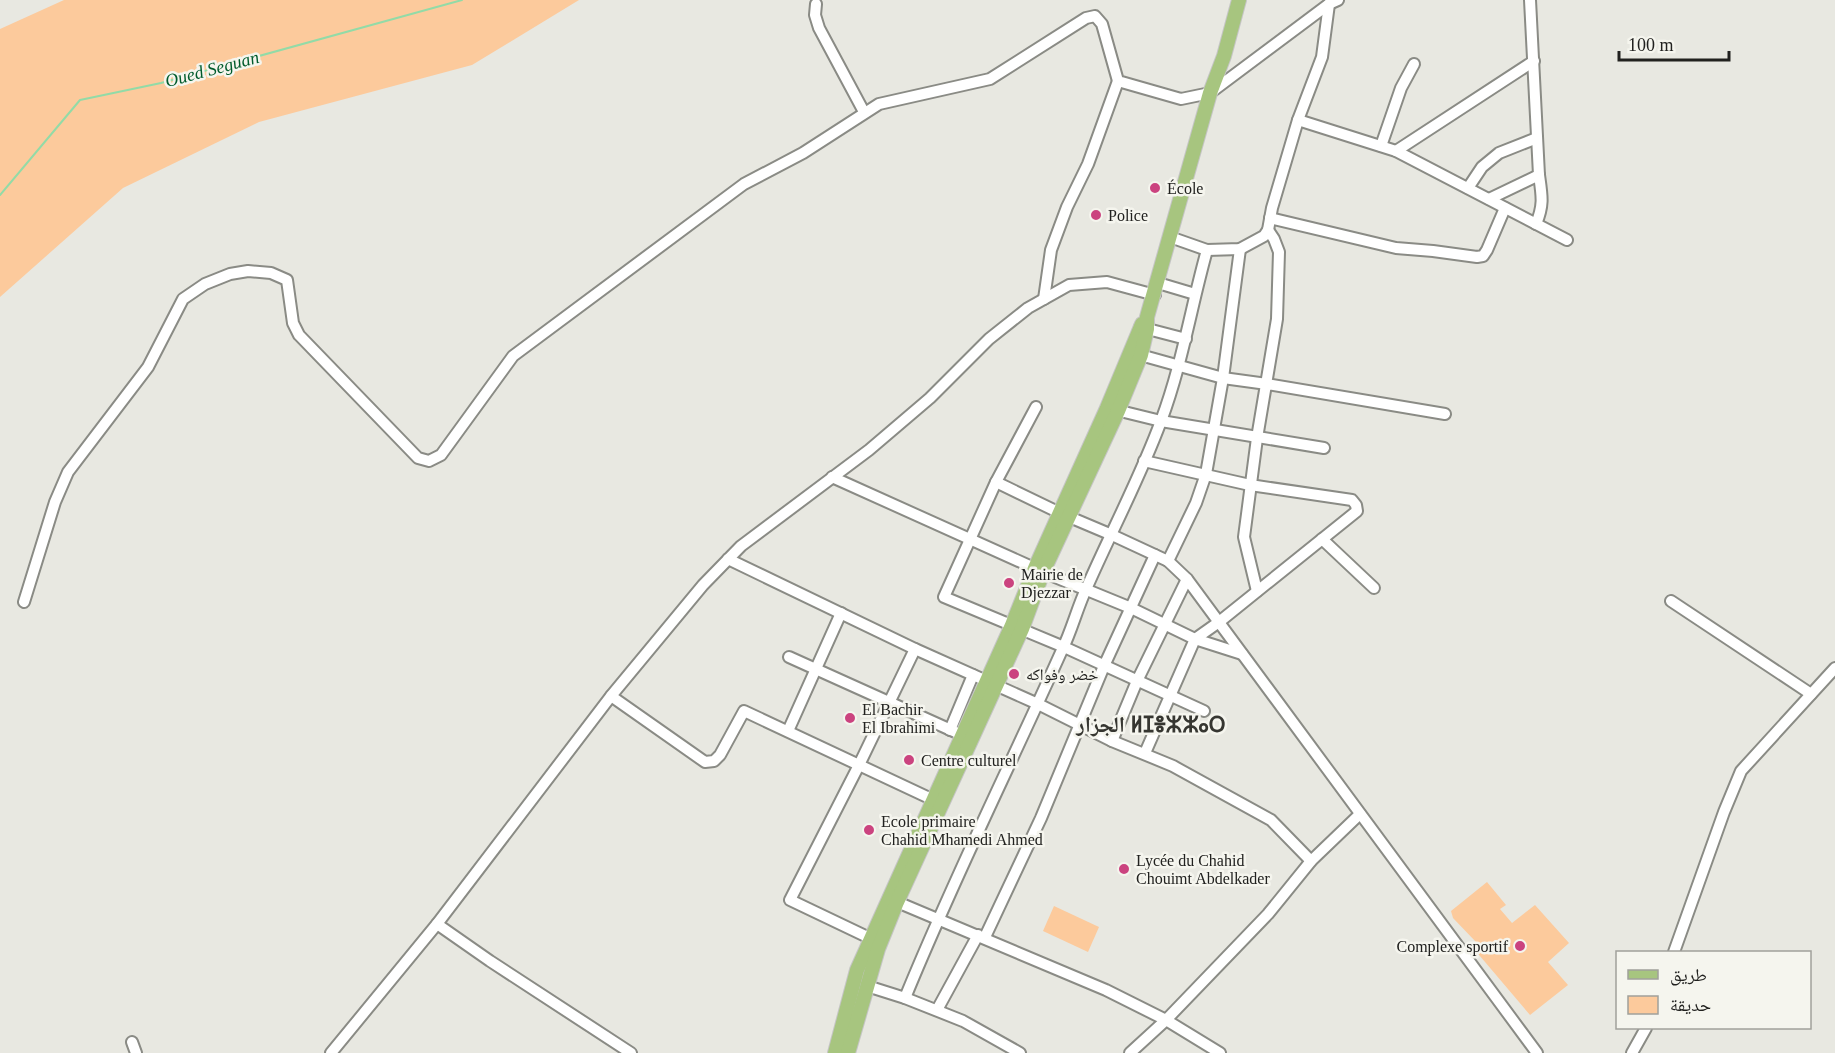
<svg xmlns="http://www.w3.org/2000/svg" width="1835" height="1053" viewBox="0 0 1835 1053" font-family="'Times New Roman','Noto Naskh Arabic','Noto Sans Tifinagh',serif">
  <style>
    .green { fill: #fcca9c }
    .lines { fill: none; stroke-linecap: round; stroke-linejoin: round }
    .stream { stroke: #92dba7; stroke-width: 2 }
    .minor-casing { stroke: #8a8b85; stroke-width: 14 }
    .major-casing { stroke: #c5c5c5; stroke-width: 16 }
    .minor { stroke: #fff; stroke-width: 10 }
    .major { stroke: #a7c57f; stroke-width: 14 }
    .poi-dot { fill: #cb437f; stroke: #f5f5ee; stroke-width: 2 }
    .labels { text-anchor: middle; stroke-width: 5; stroke-linejoin: round; paint-order: stroke }
    .poi-label { font-size: 16px; fill: #21211f; stroke: #f5f5ee; text-anchor: start }
    .water-label { font-size: 18px; font-style: italic; fill: #005b2c; stroke: #f5f5ee }
    .district-label { font-size: 22px; font-weight: bold; fill: #363631; stroke: #f5f5ee }
  </style>
  <rect width="100%" height="100%" fill="#e8e8e1"/>
  <!-- green -->
  <g class="green">
    <polygon points="64,0 579,0 472,65 259,122 123,188 0,297 0,29"/>
    <polygon points="1487,882 1506,905 1500,909 1512,923 1535,905 1569,943 1548,962 1568,985 1530,1015 1474,949 1476,942 1453,918 1451,911"/>
    <polygon points="1054,906 1099,927 1088,952 1043,931"/>
  </g>
  <g class="lines">
    <!-- stream -->
    <polyline class="stream" points="0,195 80,100 161,83 462,0"/>
    <!-- minor casing -->
    <g class="minor-casing">
      <g id="minor">
        <path d="M1530,0L1539,175C1542,196 1544,205 1536,224"/>
        <polyline points="816,4 815,15 819,28 864,112"/>
        <polyline points="1298,120 1396,151 1567,240"/>
        <polyline points="1381,146 1401,88 1414,64"/>
        <polyline points="1396,151 1534,61"/>
        <polyline points="1468,188 1482,167 1499,153 1537,138"/>
        <polyline points="1489,199 1539,175"/>
        <polyline points="1270,218 1396,248 1433,251 1477,257 1483,256 1487,250 1505,208"/>
        <polyline points="1170,237 1207,250 1240,249 1264,236 1268,230 1272,208 1298,120 1322,57 1329,4"/>
        <polyline points="1158,283 1195,294"/>
        <polyline points="1044,299 1051,250 1067,207 1088,164 1118,81"/>
        <polyline points="1140,327 1186,339"/>
        <polyline points="1133,353 1223,378 1267,384 1445,414"/>
        <polyline points="1036,407 996,482 944,597 1064,647 1204,711"/>
        <polyline points="1112,409 1161,421 1324,448"/>
        <polyline points="1144,461 1250,485 1352,500 1356,505 1357,511 1219,622 1195,639 1145,753"/>
        <polyline points="832,477 1043,572 1131,608 1195,639 1242,654"/>
        <polyline points="996,482 1060,513 1112,535 1168,561 1187,579 1537,1053"/>
        <polyline points="1322,539 1374,588"/>
        <polyline points="728,559 915,649 1038,704 1112,741 1173,766 1271,820 1311,861"/>
        <polyline points="1168,561 1196,503 1206,474 1223,378 1240,249"/>
        <polyline points="1257,591 1244,537 1257,438 1277,319 1279,252 1274,239 1268,230"/>
        <polyline points="1671,601 1811,694"/>
        <polyline points="24,602 55,502 68,472 148,367 183,299 205,284 230,274 248,271 271,273 287,280 293,323 299,335 418,458 429,461 441,455 513,356 744,184 803,153 879,104 990,79 1086,18 1095,16 1102,24 1118,81 1181,99 1210,93 1329,4 1338,0"/>
        <polyline points="789,657 962,735"/>
        <polyline points="611,696 705,762 714,761 720,755 744,711 940,803"/>
        <polyline points="950,730 973,675"/>
        <polyline points="788,731 841,613"/>
        <polyline points="1112,741 1137,681 1187,579"/>
        <polyline points="897,902 1106,990 1166,1020 1220,1053"/>
        <polyline points="437,924 490,961 631,1053"/>
        <polyline points="985,937 1041,818 1104,666 1155,555"/>
        <polyline points="878,942 790,900 859,765 915,649"/>
        <polyline points="1674,952 1724,812 1741,771 1835,668"/>
        <path d="M867,986L905,998C953,880 1010,766 1062,650C1072,630 1077,608 1087,587C1111,532 1140,478 1161,421C1182,365 1191,307 1207,250"/>
        <polyline points="905,998 963,1021 1020,1053"/>
        <polyline points="937,1010 978,935"/>
        <polyline points="132,1042 136,1053"/>
        <polyline points="331,1053 437,924 611,696 703,585 741,546 869,450 930,398 989,339 1028,308 1069,285 1107,282 1155,295"/>
        <polyline points="1130,1053 1166,1020 1268,914 1311,861 1360,814"/>
        <polyline points="1632,1053 1646,1028"/>
      </g>
    </g>
    <!-- major casing -->
    <g class="major-casing">
      <g id="major">
        <polyline points="835,1053 857,970 1012,625 1035,568 1107,408 1142,324"/>
        <polyline points="848,1053 878,949 897,902 1022,629 1043,572 1118,411 1141,355 1147,329 1147,317 1210,93 1224,56 1239,0"/>
      </g>
    </g>
    <!-- minor -->
    <use href="#minor" class="minor"/>
    <!-- major -->
    <use href="#major" class="major"/>
  </g>
  <!-- markers -->
  <g class="poi-dot">
    <circle cx="1155" cy="188" r="6"/>
    <circle cx="1096" cy="215" r="6"/>
    <circle cx="1009" cy="583" r="6"/>
    <circle cx="1014" cy="674" r="6"/>
    <circle cx="850" cy="718" r="6"/>
    <circle cx="909" cy="760" r="6"/>
    <circle cx="869" cy="830" r="6"/>
    <circle cx="1124" cy="869" r="6"/>
    <circle cx="1520" cy="946" r="6"/>
  </g>
  <g class="labels">
    <!-- poi labels -->
    <g class="poi-label">
      <text x="1167" y="194">École</text>
      <text x="1108" y="221">Police</text>
      <text x="1021" y="580">Mairie de<tspan x="1021" dy="18">Djezzar</tspan></text>
      <text x="1026" y="680">خضر وفواكه</text>
      <text x="862" y="715">El Bachir<tspan x="862" dy="18">El Ibrahimi</tspan></text>
      <text x="921" y="766">Centre culturel</text>
      <text x="881" y="827">Ecole primaire<tspan x="881" dy="18">Chahid Mhamedi Ahmed</tspan></text>
      <text x="1136" y="866">Lycée du Chahid<tspan x="1136" dy="18">Chouimt Abdelkader</tspan></text>
      <text x="1508" y="952" text-anchor="end">Complexe sportif</text>
    </g>
    <!-- water labels -->
    <g class="water-label">
      <text transform="translate(212 69) rotate(-15)" y="6">Oued Seguan</text>
    </g>
    <!-- district labels -->
    <g class="district-label">
      <text x="1151" y="732">الجزار ⵍⵊⴻⵣⵣⴰⵔ</text>
    </g>
  </g>
  <!-- legend -->
  <rect x="1616" y="951" width="195" height="78" fill="#f5f5ee" stroke="#a0a09b" stroke-width="1.5"/>
  <rect x="1628" y="970" width="30" height="9" fill="#a7c57f" stroke="#a0a09b" stroke-width="1.5"/>
  <text x="1670" y="981" font-size="18" fill="#21211f">طريق</text>
  <rect x="1628" y="996" width="30" height="18" fill="#fcca9c" stroke="#a0a09b" stroke-width="1.5"/>
  <text x="1670" y="1011" font-size="18" fill="#21211f">حديقة</text>
  <!-- scale -->
  <path d="M1619 51v9h110v-9" fill="none" stroke="#21211f" stroke-width="3"/>
  <text x="1628" y="51" font-size="18" fill="#21211f" stroke="#f5f5ee" stroke-width="4.5" paint-order="stroke">100 m</text>
</svg>
